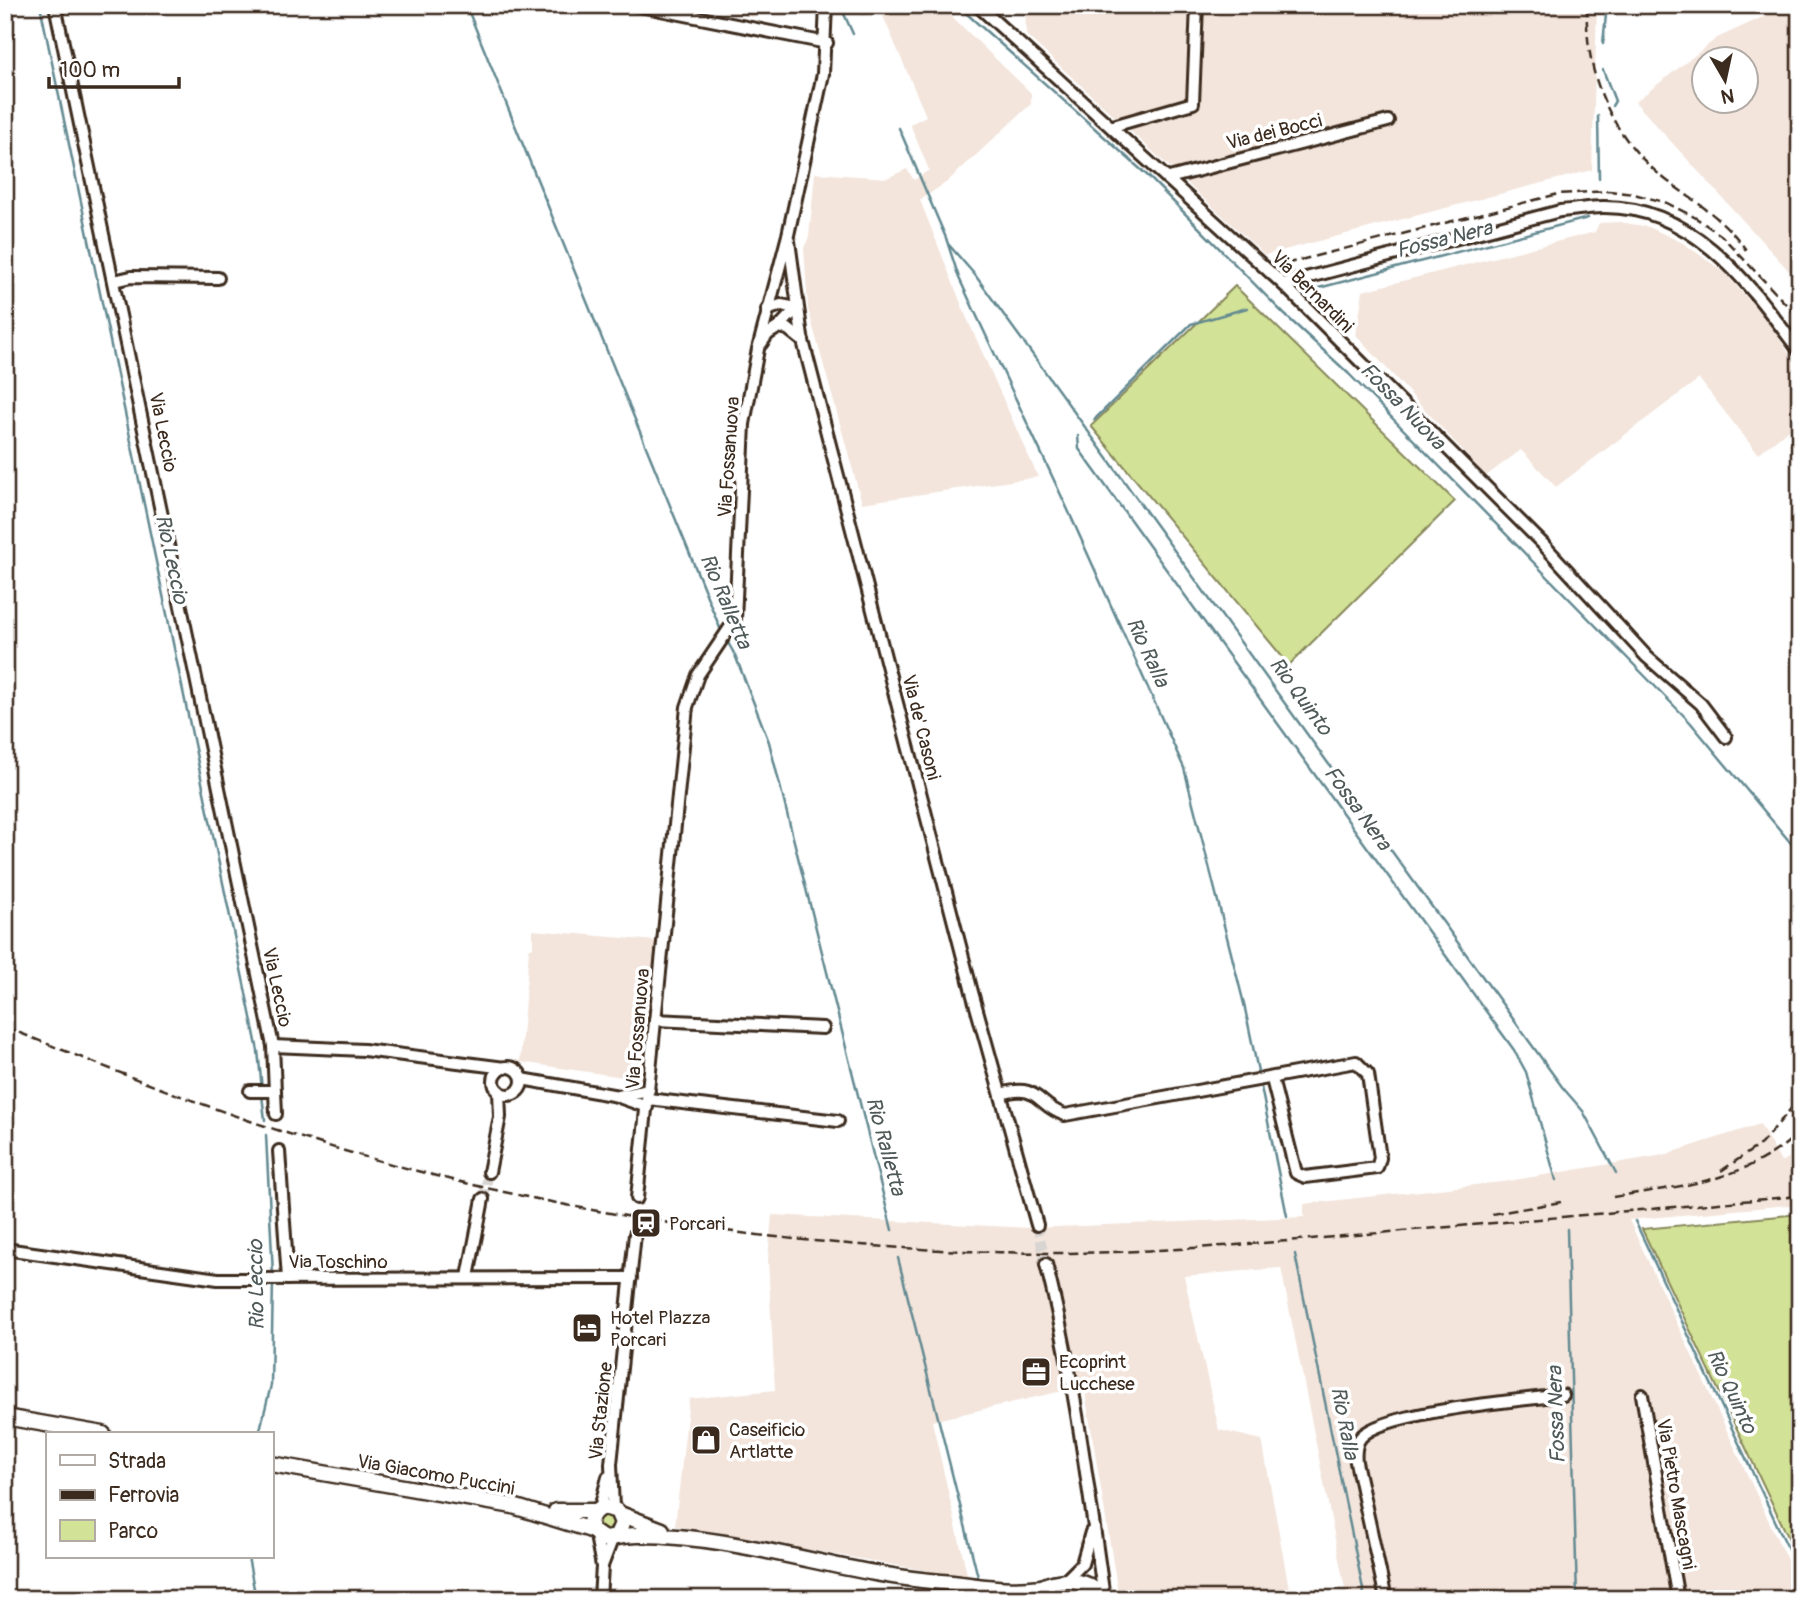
<svg xmlns="http://www.w3.org/2000/svg" width="1805" height="1604" viewBox="0 0 1805 1604" font-family="Pangolin,sans-serif">
  <style>
    .built { fill: #f3e5dc; fill-rule: evenodd }
    .green { fill: #d2e296; stroke: #86865a; stroke-width: 2 }
    .lines { fill: none; stroke-linecap: round; stroke-linejoin: round }
    .stream { stroke: #638991; stroke-width: 2.5 }
    .minor-tunnel { stroke: #d8d4d2; stroke-width: 10; stroke-dasharray: 10 5; stroke-linecap: butt }
    .minor-casing { stroke: #3b2a1e; stroke-width: 16 }
    .secondary-casing { stroke: #3b2a1e; stroke-width: 19 }
    .minor { stroke: #fff; stroke-width: 10 }
    .secondary { stroke: #fff; stroke-width: 14 }
    .rail { stroke: #3b2a1e; stroke-width: 2.5; stroke-dasharray: 10 5; stroke-linecap: butt }
    .labels { text-anchor: middle; stroke-width: 7; stroke-linejoin: round; paint-order: stroke }
    .street-label { font-size: 19px; fill: #3b2a1e; stroke: #fff }
    .poi-label { font-size: 19px; fill: #3b2a1e; stroke: #fff; text-anchor: start }
    .water-label { font-size: 21px; font-style: italic; fill: #4f5958; stroke: #fff }
  </style>
  <rect width="100%" height="100%" fill="#fff"/>
  <filter id="ink" filterUnits="userSpaceOnUse"><feTurbulence type="fractalNoise" baseFrequency=".0143" numOctaves="2"/><feDisplacementMap in="SourceGraphic" scale="14" xChannelSelector="R" yChannelSelector="G"/><feConvolveMatrix kernelMatrix="1 2 1 2 8 2 1 2 1" color-interpolation-filters="sRGB"/></filter>
  <g filter="url(#ink)">
    <!-- built -->
    <g class="built">
      <polygon points="694,5 753,5 754,17"/>
      <polygon points="856,5 940,5 1031,93 1031,104 947,182 920,200 966,316 1038,477 862,503 808,309 804,248 809,237 815,173 887,178 907,169 914,180 929,170 910,124 926,116 880,9 862,16"/>
      <polygon points="1025,5 1597,5 1592,170 1265,255 1026,35"/>
      <path d="M1789,5H1800V283L1635,102L1717,38ZM1703,60H1745V102H1703Z"/>
      <polygon points="1620,222 1649,227 1683,243 1724,272 1769,323 1800,370 1800,420 1758,454 1699,379 1556,487 1521,450 1486,476 1356,335 1363,291 1595,232 1599,223"/>
      <polygon points="533,930 656,941 643,1080 520,1062 529,949 533,947"/>
      <polygon points="1760,1124 1781,1162 1800,1151 1800,1204 1629,1220 1800,1588 1800,1599 1347,1599 1281,1268 1184,1276 1219,1430 1262,1440 1291,1599 1119,1599 1084,1386 932,1421 968,1578 675,1526 689,1399 775,1390 768,1259 772,1215 1031,1228 1304,1217 1304,1204 1502,1182 1664,1155"/>
    </g>
    <!-- green -->
    <g class="green">
      <polygon points="1235,286 1455,501 1289,665 1091,426"/>
      <polygon points="1800,1214 1800,1562 1642,1229"/>
      <polygon points="606,1513 616,1520 611,1532 602,1532 597,1525 598,1517"/>
    </g>
    <g class="lines">
      <!-- stream -->
      <g class="stream">
        <polyline points="40,5 258,1051 262,1089"/>
        <polyline points="466,5 722,633"/>
        <polyline points="840,5 853,34"/>
        <polyline points="957,5 1148,176 1284,314 1349,374 1690,722 1800,854"/>
        <polyline points="1603,44 1607,5"/>
        <polyline points="1603,70 1615,101 1612,106"/>
        <polyline points="1598,116 1599,178"/>
        <polyline points="899,128 946,238 959,278 1068,510 1184,768 1244,1004 1259,1076"/>
        <polyline points="949,245 975,275 1563,1088 1583,1111 1616,1173"/>
        <polyline points="1307,291 1588,218"/>
        <polyline points="1094,420 1191,324 1247,308"/>
        <polyline points="1078,436 1079,449 1514,1050 1526,1072 1556,1180"/>
        <polyline points="727,641 735,655 769,742 892,1230"/>
        <polyline points="1260,1082 1287,1216"/>
        <polyline points="262,1095 265,1120"/>
        <polyline points="266,1135 273,1275"/>
        <polyline points="1635,1221 1800,1574"/>
        <polyline points="1567,1229 1577,1599"/>
        <polyline points="1295,1254 1365,1599"/>
        <polyline points="898,1258 979,1581"/>
        <polyline points="259,1434 271,1385 273,1281"/>
        <polyline points="248,1557 256,1599"/>
      </g>
      <!-- minor-tunnel -->
      <g class="minor-tunnel">
        <polyline points="483,1199 489,1172"/>
        <polyline points="1037,1225 1046,1264"/>
      </g>
      <!-- minor casing -->
      <g class="minor-casing">
        <g id="minor">
          <polyline points="55,5 273,1046 276,1114"/>
          <polyline points="635,5 827,43"/>
          <polyline points="977,5 1283,284 1542,543 1647,657 1701,704 1726,737"/>
          <polyline points="1113,126 1193,103 1197,5"/>
          <polyline points="1169,178 1388,121"/>
          <polyline points="789,241 802,337 972,992 1037,1225"/>
          <polyline points="114,281 131,277 218,278"/>
          <path d="M1283,284L1560,211C1575,210 1589,207 1603,207C1696,206 1751,287 1800,352"/>
          <polyline points="767,310 781,305 797,308 779,327"/>
          <polyline points="761,344 768,334 779,327 788,329 803,341"/>
          <polyline points="655,1020 823,1028"/>
          <polyline points="273,1046 364,1050 505,1068"/>
          <circle cx="508" cy="1081" r="14"/>
          <polyline points="522,1079 618,1096 649,1090"/>
          <polyline points="250,1091 275,1091"/>
          <path d="M1001,1094C1040,1082 1036,1106 1065,1115L1356,1062L1368,1074L1380,1158L1377,1168L1305,1177L1296,1173L1272,1079"/>
          <polyline points="619,1097 647,1107"/>
          <polyline points="648,1099 838,1121"/>
          <polyline points="279,1151 288,1279"/>
          <polyline points="489,1172 500,1117 499,1091"/>
          <polyline points="637,1198 687,707 698,675 735,620 744,424 758,349 788,235 823,74 826,5"/>
          <polyline points="5,1249 218,1279 631,1278"/>
          <path d="M1046,1264C1074,1374 1088,1486 1104,1598"/>
          <polyline points="468,1277 483,1199"/>
          <polyline points="1642,1395 1678,1599"/>
          <polyline points="600,1508 608,1477"/>
          <polyline points="613,1508 611,1464 635,1234"/>
          <polyline points="596,1536 602,1566"/>
          <polyline points="1066,1580 1082,1564 1091,1532"/>
          <polyline points="600,1599 602,1566 613,1537"/>
          <path d="M1386,1599L1356,1462C1355,1453 1355,1444 1361,1437C1384,1411 1524,1400 1563,1395"/>
        </g>
      </g>
      <!-- secondary casing -->
      <g class="secondary-casing">
        <g id="secondary">
          <polyline points="5,1417 103,1434"/>
          <polyline points="271,1464 513,1506 591,1530"/>
          <polyline points="556,1511 596,1511"/>
          <polyline points="620,1514 662,1530"/>
          <path d="M617,1535L622,1523L617,1511L604,1507C593,1510 588,1518 591,1530L604,1539C617,1538 627,1534 641,1535C742,1536 841,1574 941,1582C980,1585 1002,1592 1042,1587"/>
          <path d="M1036,1599L1042,1587C1063,1577 1089,1579 1104,1599"/>
        </g>
      </g>
      <!-- minor -->
      <use href="#minor" class="minor"/>
      <!-- secondary -->
      <use href="#secondary" class="secondary"/>
      <!-- rail -->
      <g class="rail">
        <path d="M1587,5C1584,74 1611,137 1666,180C1695,202 1725,219 1746,250"/>
        <polyline points="1285,264 1558,194 1609,191 1634,194 1667,203 1696,218 1722,236 1800,319"/>
        <path d="M5,1027C108,1068 210,1110 315,1142C559,1217 813,1253 1067,1253C1171,1252 1275,1242 1379,1233C1519,1221 1659,1208 1800,1196"/>
        <polyline points="1721,1171 1761,1144 1800,1098"/>
        <path d="M1613,1197C1684,1185 1744,1183 1800,1132"/>
        <polyline points="1492,1214 1561,1202"/>
      </g>
    </g>
  </g>
  <!-- icons -->
  <defs>
    <g id="station-square" transform="scale(1.575)"><rect x="-9" y="-9" width="18" height="18" rx="4" fill="#3b2a1e" stroke="#fff"/><path d="M-3-6H3Q5-6 5-4V2Q5 4 3 4L4.5 6H3L1.5 4h-3L-3 6H-4.5L-3 4Q-5 4-5 2V-4Q-5-6-3-6ZM-3.5-4v3h7v-3ZM-3.5 1v1.5H-2V1ZM2 1v1.5H3.5V1Z" fill="#fff"/></g>
    <g id="hotel-square" transform="scale(1.575)"><rect x="-9" y="-9" width="18" height="18" rx="4" fill="#3b2a1e" stroke="#fff"/><path d="M-6-4.5h1.5V1H6V5H4.5V3h-9V5H-6ZM-4 0a1.8 1.8 0 1 1 3.6 0ZM.5 0V-2.5h3Q6-2.5 6 0Z" fill="#fff"/></g>
    <g id="office-square" transform="scale(1.575)"><rect x="-9" y="-9" width="18" height="18" rx="4" fill="#3b2a1e" stroke="#fff"/><path d="M-6-3h4V-5.5h4V-3h4V5H-6ZM-1-4.5V-3h2v-1.5ZM-6 0V1H6V0Z" fill="#fff"/></g>
    <g id="shop-square" transform="scale(1.575)"><rect x="-9" y="-9" width="18" height="18" rx="4" fill="#3b2a1e" stroke="#fff"/><path d="M-5-2.5h2.3a2.7 3.5 0 0 1 5.4 0H5L5.5 6h-11ZM-1.5-2.5h3a1.5 2.3 0 0 0-3 0Z" fill="#fff"/></g>
  </defs>
  <g fill-rule="evenodd">
    <use href="#station-square" x="646" y="1223"/>
    <use href="#hotel-square" x="587" y="1328"/>
    <use href="#office-square" x="1036" y="1372"/>
    <use href="#shop-square" x="706" y="1440"/>
  </g>
  <g class="labels">
    <!-- street labels -->
    <g class="street-label">
      <text transform="translate(1274 131) rotate(-14)" y="7">Via dei Bocci</text>
      <text transform="translate(1313 291) rotate(45)" y="7">Via Bernardini</text>
      <text transform="translate(164 432) rotate(79)" y="7">Via Leccio</text>
      <text transform="translate(728 457) rotate(-86)" y="7">Via Fossanuova</text>
      <text transform="translate(922 727) rotate(76)" y="7">Via de' Casoni</text>
      <text transform="translate(278 987) rotate(78)" y="7">Via Leccio</text>
      <text transform="translate(637 1029) rotate(-85)" y="7">Via Fossanuova</text>
      <text x="338" y="1268">Via Toschino</text>
      <text transform="translate(600 1411) rotate(-84)" y="7">Via Stazione</text>
      <text transform="translate(436 1474) rotate(10)" y="7">Via Giacomo Puccini</text>
      <text transform="translate(1677 1494) rotate(80)" y="7">Via Pietro Mascagni</text>
    </g>
    <!-- poi labels -->
    <g class="poi-label">
      <text x="669" y="1230">Porcari</text>
      <text x="610" y="1324">Hotel Plazza<tspan x="610" dy="22">Porcari</tspan></text>
      <text x="1059" y="1368">Ecoprint<tspan x="1059" dy="22">Lucchese</tspan></text>
      <text x="729" y="1436">Caseificio<tspan x="729" dy="22">Artlatte</tspan></text>
    </g>
    <!-- water labels -->
    <g class="water-label">
      <text transform="translate(1444 239) rotate(-14)" y="7">Fossa Nera</text>
      <text transform="translate(1403 406) rotate(46)" y="7">Fossa Nuova</text>
      <text transform="translate(172 559) rotate(78)" y="7">Rio Leccio</text>
      <text transform="translate(726 601) rotate(67)" y="7">Rio Ralletta</text>
      <text transform="translate(1148 652) rotate(65)" y="7">Rio Ralla</text>
      <text transform="translate(1301 696) rotate(54)" y="7">Rio Quinto</text>
      <text transform="translate(1358 808) rotate(54)" y="7">Fossa Nera</text>
      <text transform="translate(886 1146) rotate(75)" y="7">Rio Ralletta</text>
      <text transform="translate(256 1285) rotate(-91)" y="7">Rio Leccio</text>
      <text transform="translate(1732 1391) rotate(65)" y="7">Rio Quinto</text>
      <text transform="translate(1556 1415) rotate(-92)" y="7">Fossa Nera</text>
      <text transform="translate(1345 1423) rotate(79)" y="7">Rio Ralla</text>
    </g>
  </g>
  <!-- margin -->
  <rect width="1805" height="1604" fill="none" stroke="#fff" stroke-width="28"/>
  <rect x="14" y="14" width="1777" height="1576" fill="none" stroke="#3b2a1e" stroke-width="2.5" filter="url(#ink)"/>
  <!-- legend -->
  <rect x="46" y="1432" width="228" height="126" fill="#ffffff" stroke="#b1aaa5" stroke-width="2"/>
  <rect x="60" y="1455" width="35" height="10" fill="#ffffff" stroke="#b1aaa5" stroke-width="2"/>
  <text x="108" y="1468" font-size="21" fill="#3b2a1e">Strada</text>
  <rect x="60" y="1490" width="35" height="10" fill="#3b2a1e" stroke="#b1aaa5" stroke-width="2"/>
  <text x="108" y="1502" font-size="21" fill="#3b2a1e">Ferrovia</text>
  <rect x="60" y="1520" width="35" height="21" fill="#d2e296" stroke="#b1aaa5" stroke-width="2"/>
  <text x="108" y="1538" font-size="21" fill="#3b2a1e">Parco</text>
  <!-- north arrow -->
  <g transform="translate(1725 80) rotate(171)"><circle r="33" fill="#ffffff" stroke="#b1aaa5" stroke-width="2"/>
  <path d="M0-5L12 26L0 18L-12 26Z" fill="#3b2a1e"/>
  <text y="-10" font-size="19" font-weight="bold" text-anchor="middle" fill="#3b2a1e">N</text>
  </g>
  <!-- scale -->
  <path d="M49 77v10h130v-10" fill="none" stroke="#3b2a1e" stroke-width="3.5"/>
  <text x="60" y="77" font-size="21" fill="#3b2a1e" stroke="#ffffff" stroke-width="5" paint-order="stroke">100 m</text>
</svg>
